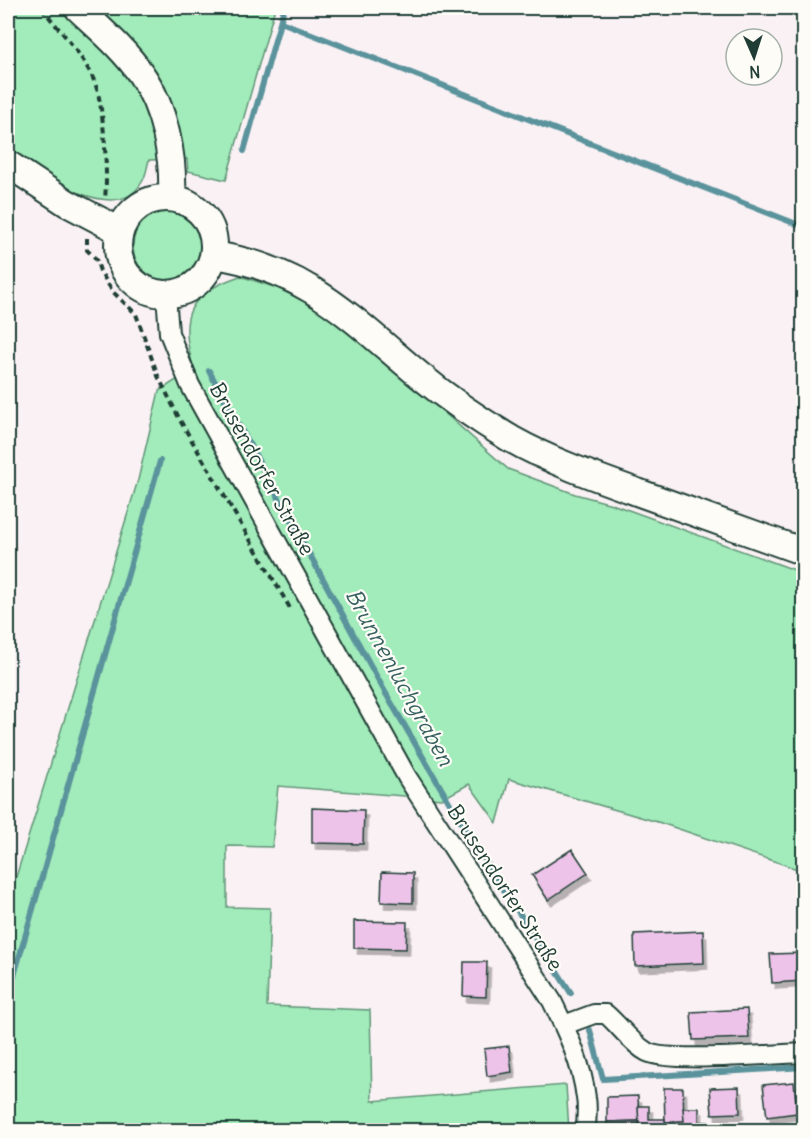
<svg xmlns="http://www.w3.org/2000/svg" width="811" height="1138" viewBox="0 0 811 1138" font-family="Delius,sans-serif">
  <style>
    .green { fill: #a2ebba; stroke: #609477; stroke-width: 1.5 }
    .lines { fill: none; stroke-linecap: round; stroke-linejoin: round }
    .stream { stroke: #5a939c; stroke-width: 6 }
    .building { fill: #eec3e9; stroke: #1f3d34; stroke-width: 1.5; filter: url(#shadow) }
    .street-casing { stroke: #1f3d34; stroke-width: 22 }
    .secondary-casing { stroke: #1f3d34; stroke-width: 30 }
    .path { stroke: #1f3d34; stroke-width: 4; stroke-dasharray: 6 4.5; stroke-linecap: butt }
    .street { stroke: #fdfcf7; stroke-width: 18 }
    .secondary { stroke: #fdfcf7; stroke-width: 26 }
    .labels { text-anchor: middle; stroke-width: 4.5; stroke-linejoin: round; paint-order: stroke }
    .street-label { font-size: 21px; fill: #1f3d34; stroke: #fdfcf7 }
    .water-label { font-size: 22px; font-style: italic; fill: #38615f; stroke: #fdfcf7 }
  </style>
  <defs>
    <filter id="shadow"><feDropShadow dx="3.5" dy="6" stdDeviation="0" flood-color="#0004"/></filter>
  </defs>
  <rect width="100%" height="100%" fill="#faf1f4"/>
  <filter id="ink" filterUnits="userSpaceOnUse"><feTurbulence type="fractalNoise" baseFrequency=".0167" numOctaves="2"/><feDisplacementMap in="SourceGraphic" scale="12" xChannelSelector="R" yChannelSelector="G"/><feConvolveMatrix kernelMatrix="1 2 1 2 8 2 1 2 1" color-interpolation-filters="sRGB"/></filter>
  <g filter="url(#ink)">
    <!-- green -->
    <g class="green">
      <path d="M8,8H275L226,180L188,171L187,159L149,160C147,167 146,176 142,182C116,229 37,171 8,153Z"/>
      <circle cx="167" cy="246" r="34"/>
      <path d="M240,276L292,293L328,313L368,345L508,469L575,494L612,504L803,573V871L661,823L509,779L497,823L469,784L442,799L278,786L272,847L227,846V907L270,908L267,1006L370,1010L372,1101L566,1085L569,1130H8V903L138,480L159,391L194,369C178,318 186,294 240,276Z"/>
    </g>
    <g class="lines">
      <!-- stream -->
      <g class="stream">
        <polyline points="281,22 804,227"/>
        <polyline points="244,151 284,8"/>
        <polyline points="209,371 385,692 466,831 571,993"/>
        <polyline points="8,997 160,461"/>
        <polyline points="590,1030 603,1079 804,1067"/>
      </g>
    </g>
    <!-- building -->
    <g class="building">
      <polygon points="312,808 364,810 363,844 312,843"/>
      <polygon points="572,849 588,873 548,900 532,875"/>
      <polygon points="382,872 413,873 413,903 381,902"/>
      <polygon points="354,921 407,922 406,949 354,948"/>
      <polygon points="703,931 704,963 635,966 634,934"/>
      <polygon points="804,953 804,981 772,983 770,954"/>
      <polygon points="464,962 487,962 486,997 463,996"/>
      <polygon points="747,1009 749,1038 693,1040 691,1012"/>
      <polygon points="509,1046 512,1072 487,1076 484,1049"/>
      <polygon points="794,1082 797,1113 767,1117 763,1085"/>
      <polygon points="739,1087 740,1113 712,1114 710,1088"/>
      <polygon points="664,1088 683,1088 684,1121 665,1122"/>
      <polygon points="638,1096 639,1121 607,1122 607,1097"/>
      <polygon points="638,1106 649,1106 649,1119 665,1119 665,1122 684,1121 683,1108 699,1108 699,1122 708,1122 708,1130 639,1130"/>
      <polygon points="639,1121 639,1130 607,1130 607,1122"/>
    </g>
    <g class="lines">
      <!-- street casing -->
      <g class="street-casing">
        <g id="street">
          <path d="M166,295L169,333L190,385L407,777L552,1001C567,1032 582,1063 586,1098C588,1108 586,1120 586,1130"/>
          <path d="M564,1025L594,1014H606C620,1026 631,1043 647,1052C667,1063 775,1054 804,1053"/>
        </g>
      </g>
      <!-- secondary casing -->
      <g class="secondary-casing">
        <g id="secondary">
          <path d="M78,8C100,29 124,49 141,74C165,108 174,158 172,198"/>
          <polyline points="8,164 67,203 120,231"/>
          <circle cx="166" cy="246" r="48"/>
          <path d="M214,255C306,269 350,317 418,374C447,398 479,420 511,439C550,461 595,477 637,492C692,512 748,532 804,552"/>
        </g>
      </g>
      <!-- path -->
      <g class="path">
        <path d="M42,8C59,30 85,57 95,83C104,107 108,173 105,198"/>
        <polyline points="87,238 87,250 96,259 100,271 113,292 136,314 158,376 181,422 290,608"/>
      </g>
      <!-- street -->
      <use href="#street" class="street"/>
      <!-- secondary -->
      <use href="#secondary" class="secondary"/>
    </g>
  </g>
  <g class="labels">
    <!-- street labels -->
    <g class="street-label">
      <text transform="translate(262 469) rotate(61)" y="7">Brusendorfer Straße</text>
      <text transform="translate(505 888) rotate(57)" y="7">Brusendorfer Straße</text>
    </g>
    <!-- water labels -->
    <g class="water-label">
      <text transform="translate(400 677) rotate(61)" y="8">Brunnenluchgraben</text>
    </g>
  </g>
  <!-- margin -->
  <rect width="811" height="1138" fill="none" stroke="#fdfcf7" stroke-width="30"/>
  <rect x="15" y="15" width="781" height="1108" fill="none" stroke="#1f3d34" stroke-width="2" filter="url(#ink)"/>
  <!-- north arrow -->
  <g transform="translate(754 57) rotate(177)"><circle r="28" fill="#fdfcf7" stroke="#a4b0a9" stroke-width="1.5"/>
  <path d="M0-4.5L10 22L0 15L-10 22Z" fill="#1f3d34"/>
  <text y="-9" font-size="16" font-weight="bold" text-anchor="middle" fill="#1f3d34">N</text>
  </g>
</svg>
